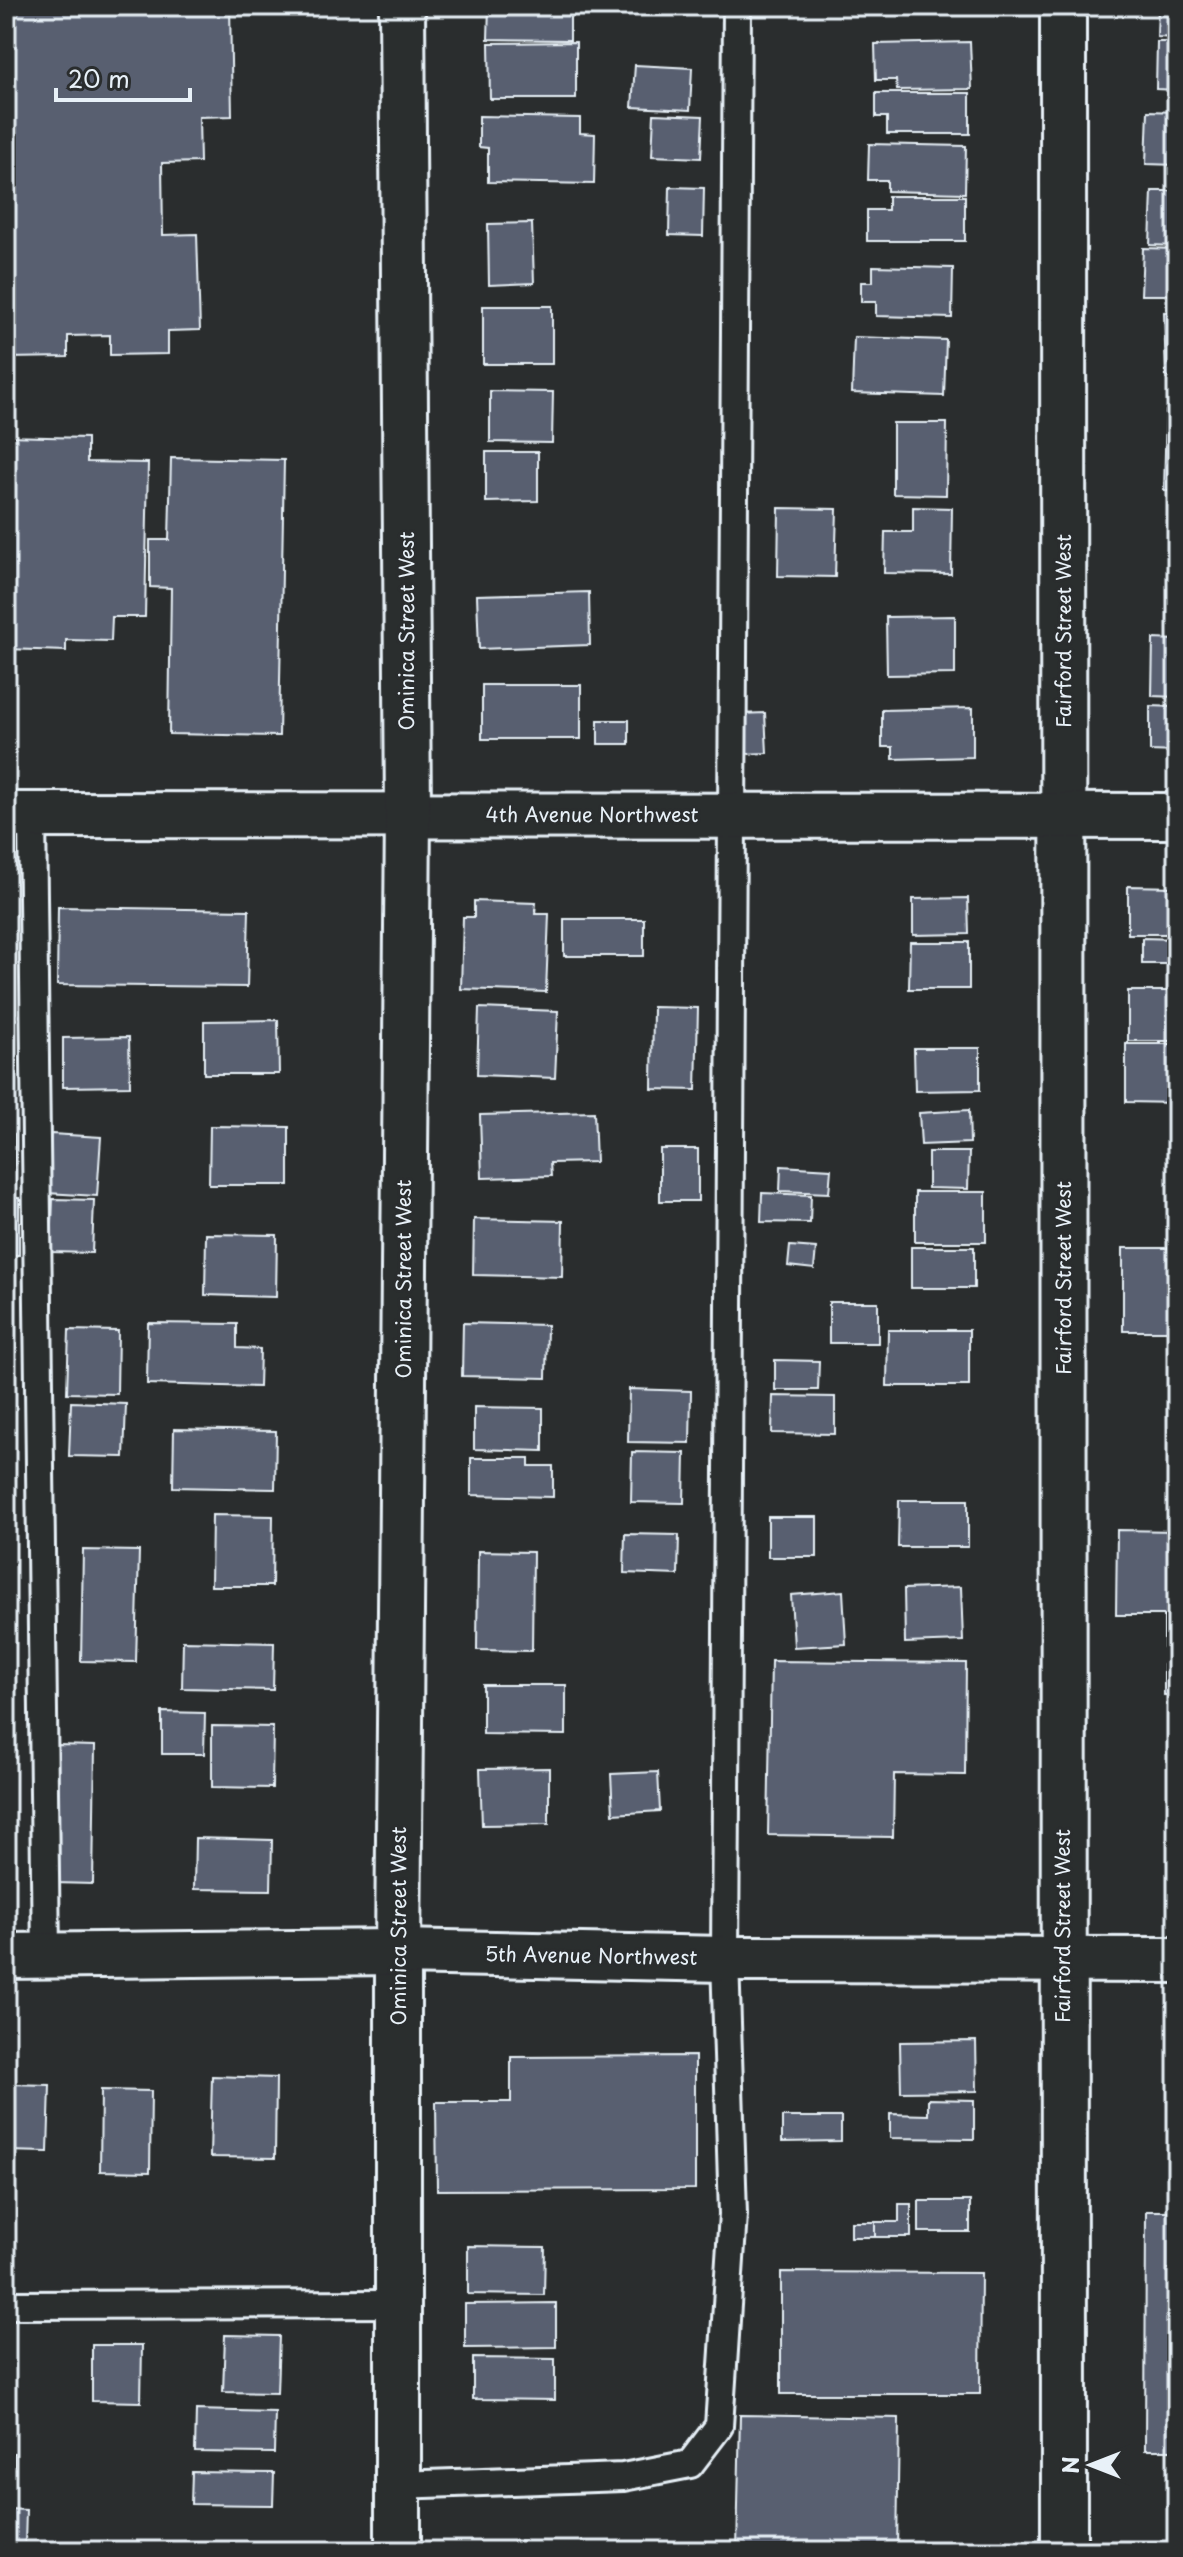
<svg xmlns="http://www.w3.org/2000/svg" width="1183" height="2557" viewBox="0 0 1183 2557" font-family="'Playpen Sans',sans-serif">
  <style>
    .building { fill: #585e6f; stroke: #e8f1f8; stroke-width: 2 }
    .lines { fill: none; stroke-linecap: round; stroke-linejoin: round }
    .lane-casing { stroke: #e8f1f8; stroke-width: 32 }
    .street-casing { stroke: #e8f1f8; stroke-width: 50 }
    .secondary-casing { stroke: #e8f1f8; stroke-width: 50 }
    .lane { stroke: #2a2d2e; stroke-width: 26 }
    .street { stroke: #2a2d2e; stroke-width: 44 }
    .secondary { stroke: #2a2d2e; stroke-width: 44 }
    .labels { text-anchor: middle; stroke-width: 6; stroke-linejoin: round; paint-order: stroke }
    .street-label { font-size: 20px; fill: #e8f1f8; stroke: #2a2d2e }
  </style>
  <rect width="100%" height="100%" fill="#2a2d2e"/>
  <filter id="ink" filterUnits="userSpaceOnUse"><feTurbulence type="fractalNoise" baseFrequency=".0125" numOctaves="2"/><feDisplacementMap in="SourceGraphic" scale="16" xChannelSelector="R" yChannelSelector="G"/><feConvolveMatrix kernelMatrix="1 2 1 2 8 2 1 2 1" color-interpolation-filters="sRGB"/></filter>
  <g filter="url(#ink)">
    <!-- building -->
    <g class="building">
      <polygon points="6,6 230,6 232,116 199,117 200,162 162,163 163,235 197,234 200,330 168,331 168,354 110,355 110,335 68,336 68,357 6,358"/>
      <polygon points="489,6 570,6 570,40 488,39"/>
      <polygon points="1158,6 1177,6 1177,38 1157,37"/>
      <polygon points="576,42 576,99 490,99 489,43"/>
      <polygon points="970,42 972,89 897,90 896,80 876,80 875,44"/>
      <polygon points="1157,42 1177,42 1177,90 1156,89"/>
      <polygon points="635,65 692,68 690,110 632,107"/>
      <polygon points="876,93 970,93 970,134 887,134 887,117 876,117"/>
      <polygon points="1148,111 1177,112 1177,165 1146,164"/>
      <polygon points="654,114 703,116 701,158 652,156"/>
      <polygon points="479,116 580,118 580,133 595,134 594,184 488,182 488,148 479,147"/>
      <polygon points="869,144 966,146 965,193 887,191 887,180 868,180"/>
      <polygon points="670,187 704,188 703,236 669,235"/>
      <polygon points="1152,191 1177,191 1177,246 1150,245"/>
      <polygon points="888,196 965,196 965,241 867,241 867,210 888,210"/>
      <polygon points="532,223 534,283 489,285 488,224"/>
      <polygon points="1143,248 1177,249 1177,295 1141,295"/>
      <polygon points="873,266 953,268 952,318 876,316 876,302 861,302 861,282 873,282"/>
      <rect x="483" y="306" width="69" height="58"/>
      <polygon points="1177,311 1177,377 1166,377 1164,312"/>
      <polygon points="854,337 946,340 944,396 852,393"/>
      <polygon points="490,391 553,392 552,443 490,442"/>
      <polygon points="1166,411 1177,411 1177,491 1164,491"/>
      <polygon points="893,423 947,423 946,495 893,494"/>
      <polygon points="6,436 87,438 87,462 148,463 145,617 112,617 111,641 66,640 66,651 6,649"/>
      <polygon points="486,452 538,452 538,501 486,502"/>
      <polygon points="171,458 284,460 279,736 169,734 171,588 150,587 150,540 169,540"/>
      <polygon points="913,507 952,508 951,574 884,573 885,532 913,532"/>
      <polygon points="779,508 837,509 835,577 778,576"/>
      <polygon points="589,592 590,645 479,649 477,595"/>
      <polygon points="955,616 955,674 887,675 886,617"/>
      <polygon points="1153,639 1177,640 1177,697 1152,696"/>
      <rect x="482" y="685" width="99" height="54"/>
      <polygon points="1150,706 1177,707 1177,752 1150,751"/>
      <polygon points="973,708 973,757 893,759 893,747 882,747 882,710"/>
      <polygon points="765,713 767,753 741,754 739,714"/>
      <rect x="598" y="720" width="31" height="24"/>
      <polygon points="1128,886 1177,887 1177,934 1128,934"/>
      <polygon points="968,898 969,934 913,935 913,899"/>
      <polygon points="474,901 536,903 535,914 549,914 546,992 461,989 463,917 474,917"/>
      <polygon points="58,907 249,910 247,987 57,985"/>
      <rect x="564" y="919" width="80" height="37"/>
      <polygon points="1142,938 1177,939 1177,964 1142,964"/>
      <polygon points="910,942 969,942 969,989 909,989"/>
      <rect x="1128" y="991" width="49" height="50"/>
      <polygon points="653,1007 698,1008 696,1090 652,1089"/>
      <polygon points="479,1008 558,1011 555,1078 477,1075"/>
      <polygon points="278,1020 279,1074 204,1074 204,1021"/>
      <polygon points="129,1037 130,1086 63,1087 63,1038"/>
      <polygon points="1126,1044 1177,1044 1177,1103 1126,1102"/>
      <polygon points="914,1048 980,1048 980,1090 915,1091"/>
      <polygon points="969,1110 970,1143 921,1145 919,1113"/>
      <polygon points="594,1112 596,1162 550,1163 551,1176 482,1178 480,1115"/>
      <polygon points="210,1126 289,1127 289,1185 209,1185"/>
      <polygon points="14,1134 15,1191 6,1191 6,1135"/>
      <polygon points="51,1134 101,1137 97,1196 47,1193"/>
      <rect x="660" y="1149" width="38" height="52"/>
      <polygon points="928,1152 969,1152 968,1189 928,1188"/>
      <polygon points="781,1166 831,1169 829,1193 780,1191"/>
      <rect x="915" y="1192" width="71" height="50"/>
      <polygon points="762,1193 811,1195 810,1223 761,1222"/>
      <rect x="6" y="1198" width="13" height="57"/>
      <polygon points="53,1199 94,1200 92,1253 51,1252"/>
      <polygon points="474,1219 563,1221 562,1277 473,1275"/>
      <polygon points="206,1234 277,1235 276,1297 205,1295"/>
      <polygon points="790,1246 816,1248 814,1269 788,1266"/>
      <rect x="911" y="1247" width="63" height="41"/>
      <rect x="1123" y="1248" width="54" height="83"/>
      <rect x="829" y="1302" width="49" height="41"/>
      <polygon points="148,1323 237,1324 237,1348 260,1349 259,1387 147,1384"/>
      <polygon points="463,1323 547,1325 546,1378 462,1376"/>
      <polygon points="69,1330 118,1331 117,1394 67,1393"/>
      <polygon points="888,1330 969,1330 969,1386 887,1386"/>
      <polygon points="6,1345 15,1345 14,1393 6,1393"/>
      <polygon points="775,1360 819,1361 818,1390 775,1390"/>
      <polygon points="629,1389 691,1391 690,1443 628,1442"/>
      <polygon points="773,1396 835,1397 835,1434 772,1433"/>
      <polygon points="71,1402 126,1404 124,1457 69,1456"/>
      <polygon points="474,1407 543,1408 543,1451 474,1449"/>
      <polygon points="174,1429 276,1431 275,1489 173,1487"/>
      <polygon points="632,1452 685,1453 684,1503 631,1502"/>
      <polygon points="471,1458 529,1458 529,1466 553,1466 553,1497 471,1495"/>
      <polygon points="899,1500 968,1500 968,1547 898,1547"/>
      <polygon points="212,1515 273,1516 272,1586 211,1586"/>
      <rect x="768" y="1517" width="49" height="40"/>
      <polygon points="1117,1530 1177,1531 1177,1695 1164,1695 1164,1615 1116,1615"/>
      <polygon points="625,1534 679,1535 678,1575 624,1573"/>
      <polygon points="83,1550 139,1551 136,1662 81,1661"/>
      <polygon points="478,1551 533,1552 532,1651 477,1650"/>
      <polygon points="961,1587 963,1641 905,1643 904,1589"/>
      <polygon points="843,1591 846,1644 794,1647 791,1595"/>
      <polygon points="183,1641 274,1643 273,1690 182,1688"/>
      <polygon points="771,1661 966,1663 965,1775 894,1774 893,1837 768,1835"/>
      <polygon points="483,1685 566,1685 566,1735 483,1734"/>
      <polygon points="162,1712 205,1713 204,1754 162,1754"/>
      <polygon points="212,1726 273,1727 272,1788 212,1787"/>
      <polygon points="57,1745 95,1746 93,1884 54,1883"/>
      <polygon points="549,1768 549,1824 482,1825 480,1769"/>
      <polygon points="658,1772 660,1811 613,1814 611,1774"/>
      <polygon points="195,1838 272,1840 271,1890 194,1889"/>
      <polygon points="976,2041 977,2091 901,2092 900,2042"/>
      <polygon points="695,2056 695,2189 437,2190 436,2102 511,2102 511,2057"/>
      <polygon points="212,2076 276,2078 275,2158 210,2157"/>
      <polygon points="6,2084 50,2085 48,2152 6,2151"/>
      <polygon points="101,2090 151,2091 150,2172 100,2171"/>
      <polygon points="928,2099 974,2100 974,2139 890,2138 890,2114 928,2115"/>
      <polygon points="782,2117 841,2117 841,2141 782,2142"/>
      <rect x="919" y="2201" width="51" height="31"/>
      <polygon points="899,2204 911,2204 911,2237 875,2237 875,2222 899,2222"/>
      <polygon points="1146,2211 1177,2211 1177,2450 1145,2450"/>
      <rect x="851" y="2222" width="24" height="15"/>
      <polygon points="468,2246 545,2247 544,2295 468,2294"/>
      <polygon points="781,2272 981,2273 980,2394 781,2394"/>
      <polygon points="556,2303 556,2347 465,2348 465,2304"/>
      <polygon points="225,2335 279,2336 277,2393 223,2392"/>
      <polygon points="92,2345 142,2345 141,2402 92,2401"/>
      <polygon points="473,2358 555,2359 555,2400 473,2399"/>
      <polygon points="196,2410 275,2412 274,2453 195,2452"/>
      <polygon points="740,2415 899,2418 897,2551 737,2551"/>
      <rect x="6" y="2453" width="8" height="16"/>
      <polygon points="192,2472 274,2473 273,2505 191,2504"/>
      <polygon points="8,2509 26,2510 25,2544 7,2544"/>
    </g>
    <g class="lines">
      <!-- lane casing -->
      <g class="lane-casing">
        <g id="lane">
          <polyline points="32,815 46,1955"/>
          <polyline points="6,2305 399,2304"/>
          <polyline points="397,2485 623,2477 690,2464 719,2426 733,2214 725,1959 737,6"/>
        </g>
      </g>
      <!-- street casing -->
      <g class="street-casing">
        <g id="street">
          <polyline points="1063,6 1064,2551"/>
          <polyline points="6,815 1177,816"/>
          <polyline points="398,2551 398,1952 408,814 402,6"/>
        </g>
      </g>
      <!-- secondary casing -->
      <g class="secondary-casing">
        <polyline id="secondary" points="6,1956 398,1952 725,1959 1177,1960"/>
      </g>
      <!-- lane -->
      <use href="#lane" class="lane"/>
      <!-- street -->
      <use href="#street" class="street"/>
      <!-- secondary -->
      <use href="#secondary" class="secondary"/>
    </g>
  </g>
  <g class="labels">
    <!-- street labels -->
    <g class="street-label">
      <text transform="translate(407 631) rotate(-90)" y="7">Ominica Street West</text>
      <text transform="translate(1064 631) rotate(-90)" y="7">Fairford Street West</text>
      <text x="592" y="822">4th Avenue Northwest</text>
      <text transform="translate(1064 1278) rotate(-90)" y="7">Fairford Street West</text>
      <text transform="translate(404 1279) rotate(-90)" y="7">Ominica Street West</text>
      <text transform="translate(399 1926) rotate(-90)" y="7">Ominica Street West</text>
      <text transform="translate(1063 1926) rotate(-90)" y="7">Fairford Street West</text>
      <text transform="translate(591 1956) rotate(1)" y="7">5th Avenue Northwest</text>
    </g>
  </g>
  <!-- margin -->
  <rect width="1183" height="2557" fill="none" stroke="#2a2d2e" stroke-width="32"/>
  <rect x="16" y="16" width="1151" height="2525" fill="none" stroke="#e8f1f8" stroke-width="3" filter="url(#ink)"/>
  <!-- north arrow -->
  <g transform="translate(1091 2465) rotate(270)" stroke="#2a2d2e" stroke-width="6" paint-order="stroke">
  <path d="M0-6L14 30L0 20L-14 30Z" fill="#e8f1f8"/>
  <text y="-12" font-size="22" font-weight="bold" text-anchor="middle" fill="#e8f1f8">N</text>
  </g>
  <!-- scale -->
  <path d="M56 88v12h134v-12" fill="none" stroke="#e8f1f8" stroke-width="4"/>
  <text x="68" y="88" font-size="24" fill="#e8f1f8" stroke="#2a2d2e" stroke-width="6" paint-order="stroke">20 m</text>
</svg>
